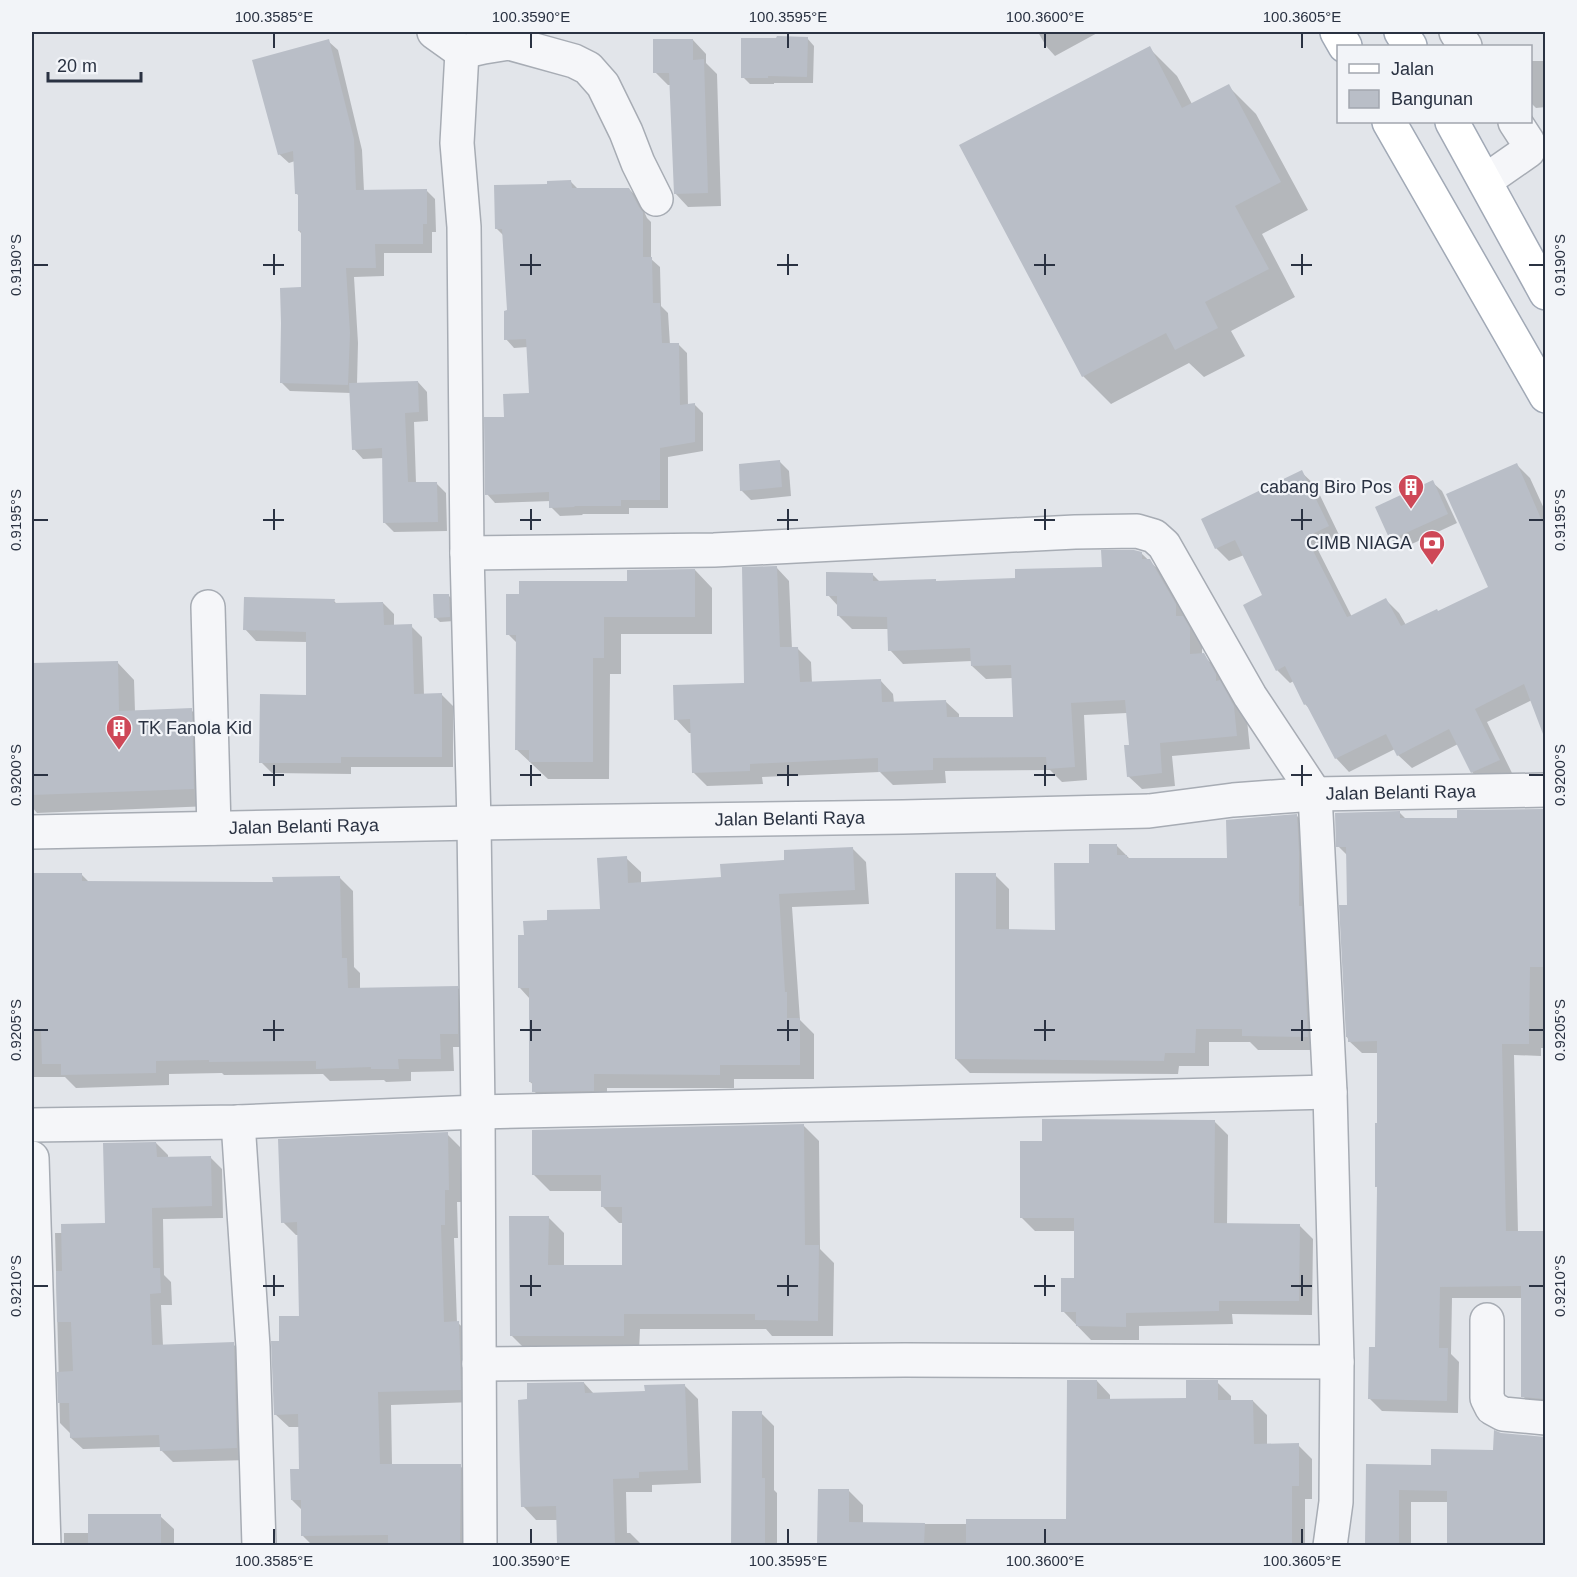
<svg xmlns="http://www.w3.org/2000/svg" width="1577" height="1577" viewBox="0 0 1577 1577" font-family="Arial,sans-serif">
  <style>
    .shadow { fill: #0003 }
    .building { fill: #b9bec7 }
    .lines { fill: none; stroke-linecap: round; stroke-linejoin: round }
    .minor-casing { stroke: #a7acb4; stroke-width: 36 }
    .primary-casing { stroke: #a1a9b6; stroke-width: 36 }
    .minor { stroke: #f5f6f9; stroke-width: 33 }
    .primary { stroke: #fff; stroke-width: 33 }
    .ticks { fill: none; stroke: #2a3242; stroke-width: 2 }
    .labels { text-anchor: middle; stroke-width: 4.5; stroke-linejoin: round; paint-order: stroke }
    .poi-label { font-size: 18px; fill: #2a3242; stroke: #f2f4f8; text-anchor: end }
    .street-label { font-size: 18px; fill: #2a3242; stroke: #f2f4f8 }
    .neatline { fill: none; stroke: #2a3242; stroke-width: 2 }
    .ticks-label { font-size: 15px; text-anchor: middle; fill: #2a3242 }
  </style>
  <rect width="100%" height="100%" fill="#e2e5ea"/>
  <!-- shadow -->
  <g class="shadow">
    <polygon points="1038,32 1099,32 1055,56 1046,46"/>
    <polygon points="807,38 814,46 813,83 774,83 774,84 750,84 743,77"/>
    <polygon points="693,40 706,54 706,63 717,74 721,206 688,207 675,193 671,85 668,85 655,72"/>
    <polygon points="328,41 338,50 362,150 364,191 426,190 435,199 436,232 432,232 432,253 384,253 384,276 354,277 358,343 357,384 418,382 427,392 428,421 414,422 416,483 436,483 446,493 447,531 394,532 384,522 384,458 363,459 354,449 351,393 290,391 281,382 302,289 302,234 299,231 299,196 297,194 295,161 289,163 279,154"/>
    <polygon points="1149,48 1177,76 1192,104 1228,86 1256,114 1308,210 1262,234 1295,297 1231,331 1245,356 1204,377 1189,363 1111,404 1083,376"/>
    <polygon points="1530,61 1546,61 1546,107 1536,108 1530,102"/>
    <polygon points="571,182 579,190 629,189 638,198 647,218 651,222 651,259 660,267 661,306 668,313 670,345 678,344 687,353 688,406 695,405 703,413 703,451 668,457 668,508 629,508 629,514 582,514 583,515 560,516 551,507 551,501 495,503 487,494 506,418 531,394 528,347 514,348 506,339 508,312 503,235 496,228 549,186"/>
    <polygon points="32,369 33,371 33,485 32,485"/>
    <polygon points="779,461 789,471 791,496 751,500 741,490"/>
    <polygon points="1517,465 1530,478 1546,513 1546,734 1532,700 1487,722 1512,773 1487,785 1485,785 1472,772 1458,744 1412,768 1398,755 1395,749 1349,772 1336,758 1311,710 1305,704 1294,681 1290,683 1277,670 1264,596 1244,555 1229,561 1216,548 1301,472 1315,485 1341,539 1318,550 1352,617 1386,600 1399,613 1406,625 1439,613 1490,588"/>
    <polygon points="1432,482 1442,491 1457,523 1401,549 1391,539"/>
    <polygon points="1141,553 1163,574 1189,619 1189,624 1196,631 1202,643 1202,655 1217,668 1247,720 1250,749 1172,756 1175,786 1142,789 1128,776 1131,746 1127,713 1084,715 1087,780 1062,782 1050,770 945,771 946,783 893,785 880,772 762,777 763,784 707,786 693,772 692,733 689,733 676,719 746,684 776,567 789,581 792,649 797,648 811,662 812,683 880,680 893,694 894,703 945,701 959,714 959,719 1015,719 1013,678 986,679 972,666 972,661 903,664 890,650 889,629 852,629 838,615 838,606 828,595 872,574 880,582 936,581 937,582 1017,579 1103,568"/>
    <polygon points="695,570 712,588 712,634 621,634 621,674 610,674 609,779 548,779 516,749 517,643 508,634"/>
    <polygon points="449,596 453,600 454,621 440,622 435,617"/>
    <polygon points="334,601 337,604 383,603 394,614 394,626 411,626 422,637 424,695 442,695 453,706 453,767 351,767 351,774 272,773 261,762 307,696 307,642 256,641 245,629"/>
    <polygon points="117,662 134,680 135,712 191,710 209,727 211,806 37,813 32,807 32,664"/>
    <polygon points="1546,810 1546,1048 1541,1048 1541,1056 1514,1055 1518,1233 1546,1233 1546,1410 1535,1409 1523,1396 1523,1298 1452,1298 1451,1354 1459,1362 1458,1413 1382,1411 1370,1399 1376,1348 1378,1188 1378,1053 1362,1053 1349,1041 1347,1037 1349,906 1348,856 1338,846 1400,813 1406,819 1458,819 1458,812"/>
    <polygon points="1297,816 1311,830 1322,1050 1258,1050 1250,1042 1209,1042 1209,1066 1179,1066 1178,1074 970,1073 956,1059 995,875 1009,889 1009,931 1057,931 1091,864 1117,846 1130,859 1228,859"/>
    <polygon points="852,848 866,862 869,904 792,907 800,1020 814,1034 814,1079 734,1079 734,1088 607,1088 607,1104 548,1106 534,1091 534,1085 530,1082 530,999 520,988 525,937 549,921 602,911 626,858 641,872 641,884 722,878 786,862"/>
    <polygon points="32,875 82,875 89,882 274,883 340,878 353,891 354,967 360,973 360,989 457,987 470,1001 471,1047 453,1047 454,1071 411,1072 411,1081 386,1082 384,1080 330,1081 323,1074 224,1075 222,1073 169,1074 169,1085 76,1088 65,1077 32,1077"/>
    <polygon points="1214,1121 1228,1135 1227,1225 1299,1225 1313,1239 1312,1315 1232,1314 1233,1324 1139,1326 1139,1340 1091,1340 1063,1311 1075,1280 1075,1231 1035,1231 1021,1217 1044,1142"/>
    <polygon points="803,1125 819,1141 820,1249 834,1263 833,1336 772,1336 766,1329 640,1329 639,1351 527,1351 511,1335 548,1217 564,1233 564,1267 623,1267 623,1223 619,1223 603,1207 603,1191 550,1191 534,1175"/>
    <polygon points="447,1134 460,1147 462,1202 457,1202 458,1238 454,1238 457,1323 458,1323 472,1336 473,1402 391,1405 392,1465 460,1466 474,1479 473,1546 313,1546 303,1536 302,1510 292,1500 300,1471 300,1427 289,1427 275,1414 281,1342 301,1317 298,1235 296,1235 283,1222"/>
    <polygon points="156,1143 168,1155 168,1158 210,1157 222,1169 223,1218 163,1219 164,1275 171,1282 172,1305 161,1305 163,1346 233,1344 245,1356 249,1460 173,1462 161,1450 161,1447 83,1449 71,1438 71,1434 60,1423 55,1233 63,1233 107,1224"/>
    <polygon points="1097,1381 1110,1395 1110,1401 1188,1400 1217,1382 1231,1396 1231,1401 1253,1401 1267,1415 1267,1445 1298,1445 1312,1459 1312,1499 1305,1499 1305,1546 819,1546 819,1490 849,1491 863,1505 863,1524 967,1524 1068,1521"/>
    <polygon points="584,1383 594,1394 646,1392 684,1385 698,1399 701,1483 652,1485 652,1492 626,1492 627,1533 630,1533 643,1546 559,1546 558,1520 536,1520 523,1506"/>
    <polygon points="733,1413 761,1413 774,1426 774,1490 777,1493 777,1546 732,1546"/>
    <polygon points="1501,1434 1546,1438 1546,1546 1449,1546 1449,1502 1411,1502 1411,1546 1367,1546 1367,1465 1433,1466 1495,1451"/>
    <polygon points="160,1516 174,1529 174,1546 64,1546 64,1533 90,1533"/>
  </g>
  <!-- building -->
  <g class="building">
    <polygon points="777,36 808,37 807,77 768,76 768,78 741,78 741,38 776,38"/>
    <polygon points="329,39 354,139 356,190 427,189 427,224 423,224 423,244 375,244 376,268 346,268 350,333 348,385 280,383 281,323 280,288 301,287 301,231 298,231 298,194 295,194 293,151 278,155 252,60"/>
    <polygon points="653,39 693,39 693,60 704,59 708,193 674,194 669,73 653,73"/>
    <polygon points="1150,46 1182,108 1229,84 1281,182 1235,206 1269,269 1205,302 1218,328 1175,350 1166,333 1082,377 959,145"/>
    <polygon points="571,180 572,188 629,188 639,207 643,212 643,257 652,257 653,303 660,303 662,343 679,343 680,405 695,403 695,442 660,448 660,500 621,500 621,506 574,506 575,507 549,508 549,492 485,495 484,417 504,417 503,394 529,393 526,339 504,340 504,311 507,310 502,229 495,229 494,185 547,184 547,181"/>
    <polygon points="418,381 419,412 405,413 408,482 437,482 438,522 383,523 382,448 352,450 349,383"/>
    <polygon points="780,460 782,487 740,491 739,464"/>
    <polygon points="1517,463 1545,528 1545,733 1543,734 1524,684 1475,709 1500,760 1473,772 1471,773 1449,729 1397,756 1386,734 1335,759 1306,704 1304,705 1285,666 1276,671 1243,605 1262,595 1235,540 1215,549 1201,519 1302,470 1329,526 1306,537 1347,617 1350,616 1386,598 1401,626 1437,609 1438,611 1488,587 1446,494"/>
    <polygon points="1433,480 1448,514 1390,540 1375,507"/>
    <polygon points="1101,550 1134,550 1142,552 1142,559 1150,559 1176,604 1176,616 1183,616 1190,628 1190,654 1204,653 1216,674 1216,681 1220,680 1234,706 1237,736 1160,743 1162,773 1127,777 1124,745 1129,745 1125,700 1071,703 1075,767 1047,769 1046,757 933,758 933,770 878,772 878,758 750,764 750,771 692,773 690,719 674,720 673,685 744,683 742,567 777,566 780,647 798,647 800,682 881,679 882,702 946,700 947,717 1013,717 1011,665 971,666 970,648 888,651 887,617 837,616 837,596 826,596 826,572 873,573 873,581 936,579 936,581 1015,578 1015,569 1102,567"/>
    <polygon points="695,569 695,617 604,617 604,658 593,658 593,762 529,762 529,750 515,750 516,635 506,635 506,594 519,594 519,581 627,581 627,570"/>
    <polygon points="433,594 449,594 450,617 434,618"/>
    <polygon points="244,597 335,599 334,603 383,602 384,625 412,624 414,694 442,693 442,757 341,757 341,763 259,763 260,694 306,695 306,632 243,630"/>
    <polygon points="118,661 119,711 192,708 194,789 32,795 32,663"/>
    <polygon points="1545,809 1545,967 1530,967 1529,1044 1502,1044 1506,1231 1545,1231 1545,1399 1521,1397 1521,1286 1440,1287 1439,1348 1448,1348 1447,1401 1368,1399 1369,1347 1375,1347 1377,1187 1375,1187 1375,1123 1377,1123 1377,1041 1348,1042 1348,1037 1346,1037 1339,905 1347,905 1346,847 1336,847 1335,813 1400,811 1400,818 1457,818 1457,810"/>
    <polygon points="1297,814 1299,851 1299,906 1302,906 1308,1037 1242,1036 1242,1029 1196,1029 1195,1053 1165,1053 1164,1061 955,1059 955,873 996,873 996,929 1055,930 1054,863 1089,863 1089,844 1117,844 1117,855 1127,855 1127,858 1227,858 1226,820"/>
    <polygon points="853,847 855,890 779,894 785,992 787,992 787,1018 800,1018 800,1065 720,1065 720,1075 594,1074 594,1091 532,1092 532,1082 529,1082 529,988 518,988 518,935 524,935 523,921 547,920 547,910 600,909 597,858 627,856 628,883 721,877 720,864 784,860 784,850"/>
    <polygon points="32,873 82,873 82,881 273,882 272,877 340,876 342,958 347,958 348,988 458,986 458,1034 440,1034 441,1059 398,1059 399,1069 371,1069 371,1067 316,1069 316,1061 209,1062 209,1060 156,1061 156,1073 61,1075 61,1064 42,1064 41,1031 32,1031"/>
    <polygon points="1042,1119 1215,1120 1214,1223 1300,1224 1299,1301 1219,1301 1219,1311 1126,1313 1126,1327 1076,1326 1076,1312 1061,1312 1061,1278 1074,1278 1074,1218 1020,1218 1020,1141 1042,1141"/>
    <polygon points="804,1124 805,1245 819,1245 818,1321 755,1320 755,1314 624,1314 624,1336 510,1336 509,1216 549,1216 548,1265 622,1265 622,1207 601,1207 601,1175 532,1175 532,1130"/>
    <polygon points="448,1132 449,1190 445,1190 445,1225 441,1225 444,1322 459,1321 461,1390 378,1392 380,1464 461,1464 460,1545 388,1545 388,1535 301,1536 301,1500 291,1500 290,1469 299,1469 298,1414 274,1415 271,1341 279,1341 279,1316 299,1316 297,1222 281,1223 278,1139"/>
    <polygon points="156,1142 157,1157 211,1156 212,1206 152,1208 153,1268 160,1268 161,1293 150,1294 152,1345 234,1342 237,1448 160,1451 159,1435 70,1438 69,1403 58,1403 57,1372 73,1371 71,1322 57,1322 56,1271 62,1271 61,1224 105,1223 103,1143"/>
    <polygon points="1067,1380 1097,1380 1097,1399 1186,1398 1186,1380 1218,1380 1218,1400 1253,1400 1254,1444 1299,1443 1299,1486 1292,1486 1292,1545 966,1545 966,1519 1066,1519"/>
    <polygon points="584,1382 585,1393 645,1391 644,1385 685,1384 688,1470 639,1472 639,1478 613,1479 615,1545 557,1545 556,1506 521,1507 518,1400 527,1399 527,1383"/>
    <polygon points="732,1411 762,1411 762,1478 765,1478 765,1545 731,1545"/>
    <polygon points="1494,1430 1501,1433 1545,1437 1545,1545 1447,1545 1447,1491 1399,1490 1399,1545 1365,1545 1366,1464 1431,1465 1431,1449 1493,1450"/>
    <polygon points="818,1489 849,1489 849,1522 925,1523 924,1545 817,1545"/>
    <rect x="88" y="1514" width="73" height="31"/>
  </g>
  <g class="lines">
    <!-- minor casing -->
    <g class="minor-casing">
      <g id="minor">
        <polyline points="434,32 462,52"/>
        <polyline points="1456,32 1465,46"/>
        <polyline points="462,52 457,143 464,227 467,553 474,823 478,1112 480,1546"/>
        <polyline points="462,52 484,47 509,43 574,61 588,68 603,85 626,132 638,163 656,199"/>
        <polyline points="1485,181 1528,151 1528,142 1515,122"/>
        <polyline points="467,553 714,550 1075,532 1137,531 1154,536 1164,545 1250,696 1315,794 1330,1092 1337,1362 1336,1502 1330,1546"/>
        <polyline points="208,607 214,828"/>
        <path id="s1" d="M32,832L474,823L903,817L1149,811L1233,800L1315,794L1546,790"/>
        <polyline points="238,1122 253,1347 259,1546"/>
        <polyline points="32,1125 238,1122 478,1112 901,1103 1330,1092"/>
        <polyline points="32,1158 44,1546"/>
        <polyline points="1487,1320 1487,1398 1492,1408 1503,1414 1546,1418"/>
        <polyline points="479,1364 905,1360 1337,1362"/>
      </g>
    </g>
    <!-- primary casing -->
    <g class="primary-casing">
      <g id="primary">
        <polyline points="1337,32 1345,46"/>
        <polyline points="1401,32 1410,46"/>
        <polyline points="1389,122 1546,396"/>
        <polyline points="1452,122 1546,293"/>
      </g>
    </g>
    <!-- minor -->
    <use href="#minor" class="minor"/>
    <!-- primary -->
    <use href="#primary" class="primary"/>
  </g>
  <!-- ticks -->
  <path class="ticks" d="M274,33V48M531,33V48M788,33V48M1045,33V48M1302,33V48M274,254V275M531,254V275M788,254V275M1045,254V275M1302,254V275M33,265H48M263,265H284M520,265H541M777,265H798M1034,265H1055M1291,265H1312M1529,265H1544M274,509V530M531,509V530M788,509V530M1045,509V530M1302,509V530M33,520H48M263,520H284M520,520H541M777,520H798M1034,520H1055M1291,520H1312M1529,520H1544M274,765V786M531,765V786M788,765V786M1045,765V786M1302,765V786M33,775H48M263,775H284M520,775H541M777,775H798M1034,775H1055M1291,775H1312M1529,775H1544M274,1020V1041M531,1020V1041M788,1020V1041M1045,1020V1041M1302,1020V1041M33,1030H48M263,1030H284M520,1030H541M777,1030H798M1034,1030H1055M1291,1030H1312M1529,1030H1544M274,1275V1296M531,1275V1296M788,1275V1296M1045,1275V1296M1302,1275V1296M33,1286H48M263,1286H284M520,1286H541M777,1286H798M1034,1286H1055M1291,1286H1312M1529,1286H1544M274,1529V1544M531,1529V1544M788,1529V1544M1045,1529V1544M1302,1529V1544"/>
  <!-- icons -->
  <defs>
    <g id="building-pin" transform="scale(1.35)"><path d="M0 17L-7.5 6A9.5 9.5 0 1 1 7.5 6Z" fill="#ce4857" stroke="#f2f4f8"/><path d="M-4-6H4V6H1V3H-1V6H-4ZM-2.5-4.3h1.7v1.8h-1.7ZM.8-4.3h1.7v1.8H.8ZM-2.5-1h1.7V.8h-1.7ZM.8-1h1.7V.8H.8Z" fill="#fff"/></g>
    <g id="bank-pin" transform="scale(1.35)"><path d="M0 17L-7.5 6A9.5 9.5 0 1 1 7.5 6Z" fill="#ce4857" stroke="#f2f4f8"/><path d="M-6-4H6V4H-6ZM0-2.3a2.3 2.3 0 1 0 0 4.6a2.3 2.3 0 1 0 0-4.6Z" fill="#fff"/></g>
  </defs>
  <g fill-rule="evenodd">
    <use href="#building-pin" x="1411" y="487"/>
    <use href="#bank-pin" x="1432" y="543"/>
    <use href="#building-pin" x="119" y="728"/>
  </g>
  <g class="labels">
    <!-- poi labels -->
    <g class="poi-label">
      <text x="1392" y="493">cabang Biro Pos</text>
      <text x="1412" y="549">CIMB NIAGA</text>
      <text x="138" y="734" text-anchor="start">TK Fanola Kid</text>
    </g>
    <!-- street labels -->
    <g class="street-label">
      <text dy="6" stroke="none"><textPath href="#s1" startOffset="1370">Jalan Belanti Raya</textPath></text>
      <text dy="6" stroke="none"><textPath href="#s1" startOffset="758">Jalan Belanti Raya</textPath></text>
      <text dy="6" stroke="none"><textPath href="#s1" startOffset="272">Jalan Belanti Raya</textPath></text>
    </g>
  </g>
  <!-- border -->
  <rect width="1577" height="1577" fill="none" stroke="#f2f4f8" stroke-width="66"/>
  <!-- legend -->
  <rect x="1337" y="45" width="195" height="78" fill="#f2f4f8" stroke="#a2a6af" stroke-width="1.5"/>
  <rect x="1349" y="64" width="30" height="9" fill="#ffffff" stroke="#a2a6af" stroke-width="1.5"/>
  <text x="1391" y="75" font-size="18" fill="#2a3242">Jalan</text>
  <rect x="1349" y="90" width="30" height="18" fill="#b9bec7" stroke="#a2a6af" stroke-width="1.5"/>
  <text x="1391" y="105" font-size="18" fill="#2a3242">Bangunan</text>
  <!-- scale -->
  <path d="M48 72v9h93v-9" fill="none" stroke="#2a3242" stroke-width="3"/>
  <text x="57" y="72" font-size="18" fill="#2a3242" stroke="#f2f4f8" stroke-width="4.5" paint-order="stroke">20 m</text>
  <rect x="33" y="33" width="1511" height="1511" class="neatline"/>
  <g class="ticks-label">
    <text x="274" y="22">100.3585°E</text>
    <text x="531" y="22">100.3590°E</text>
    <text x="788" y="22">100.3595°E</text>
    <text x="1045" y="22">100.3600°E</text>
    <text x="1302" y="22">100.3605°E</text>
    <text transform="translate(16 265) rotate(-90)" y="5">0.9190°S</text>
    <text transform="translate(1560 265) rotate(-90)" y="5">0.9190°S</text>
    <text transform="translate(16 520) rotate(-90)" y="5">0.9195°S</text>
    <text transform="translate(1560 520) rotate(-90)" y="5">0.9195°S</text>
    <text transform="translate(16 775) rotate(-90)" y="5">0.9200°S</text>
    <text transform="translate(1560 775) rotate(-90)" y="5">0.9200°S</text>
    <text transform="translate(16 1030) rotate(-90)" y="5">0.9205°S</text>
    <text transform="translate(1560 1030) rotate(-90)" y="5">0.9205°S</text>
    <text transform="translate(16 1286) rotate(-90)" y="5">0.9210°S</text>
    <text transform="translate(1560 1286) rotate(-90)" y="5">0.9210°S</text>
    <text x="274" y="1566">100.3585°E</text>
    <text x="531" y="1566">100.3590°E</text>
    <text x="788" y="1566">100.3595°E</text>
    <text x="1045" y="1566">100.3600°E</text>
    <text x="1302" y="1566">100.3605°E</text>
  </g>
</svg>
